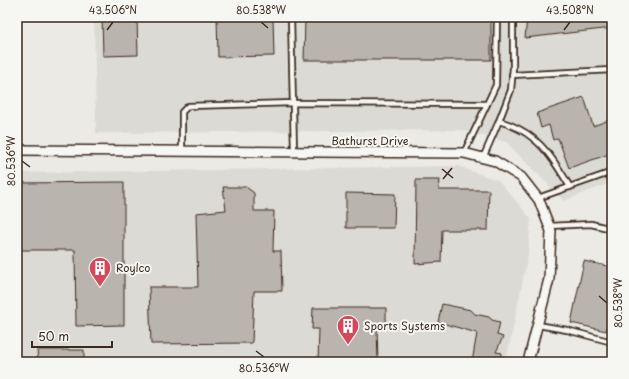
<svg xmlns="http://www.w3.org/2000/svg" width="629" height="379" viewBox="0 0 629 379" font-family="'Playpen Sans',sans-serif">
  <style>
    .built { fill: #dcdad4 }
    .building { fill: #bab4ae; stroke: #3b2a1e }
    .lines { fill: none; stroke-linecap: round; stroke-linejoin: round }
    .lane-casing { stroke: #3b2a1e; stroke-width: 8 }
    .street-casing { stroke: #3b2a1e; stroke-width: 12 }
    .lane { stroke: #f6f6f2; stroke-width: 4.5 }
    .street { stroke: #f6f6f2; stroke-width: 9 }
    .ticks { fill: none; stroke: #3b2a1e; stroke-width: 1.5 }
    .labels { text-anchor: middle; stroke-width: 4; stroke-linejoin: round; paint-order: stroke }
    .street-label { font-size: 11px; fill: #3b2a1e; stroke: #f6f6f2 }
    .poi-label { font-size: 11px; fill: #3b2a1e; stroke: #f6f6f2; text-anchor: start }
    .neatline { fill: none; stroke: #3b2a1e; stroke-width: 1.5 }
    .ticks-label { font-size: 10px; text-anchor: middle; fill: #3b2a1e }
  </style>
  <rect width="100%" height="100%" fill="#ebeae5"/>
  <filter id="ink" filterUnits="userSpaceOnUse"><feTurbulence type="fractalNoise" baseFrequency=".025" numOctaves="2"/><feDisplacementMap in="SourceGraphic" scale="8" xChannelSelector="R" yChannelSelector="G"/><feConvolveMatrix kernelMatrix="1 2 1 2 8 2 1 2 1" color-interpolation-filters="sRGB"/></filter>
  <g filter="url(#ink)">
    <!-- built -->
    <g class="built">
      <polygon points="94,17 612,17 612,182 564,201 506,142 461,130 96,133"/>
      <polygon points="458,166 499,181 531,219 528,255 506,362 17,362 17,173"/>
    </g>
    <!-- building -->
    <g class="building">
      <polygon points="102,17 137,17 138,55 103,56"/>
      <polygon points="217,17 273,17 274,56 218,57"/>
      <polygon points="305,17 491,17 491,60 304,60"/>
      <polygon points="527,17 612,17 612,28 525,38"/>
      <polygon points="584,97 593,126 612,119 612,153 569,168 558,138 553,140 549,125 541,128 537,113"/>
      <polygon points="416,180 440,180 439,190 489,190 488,230 442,230 441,262 415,264"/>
      <polygon points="124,182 124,325 76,326 75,250 17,250 17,183"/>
      <polygon points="223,187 246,187 254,193 254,211 274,211 273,251 281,251 282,291 254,291 252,343 151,344 149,287 198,287 196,213 226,210"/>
      <polygon points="346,193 395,194 394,228 346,228"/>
      <polygon points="584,261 612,267 612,304 606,331 571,323"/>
      <polygon points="442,304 471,310 475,314 489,317 492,320 500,322 497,335 503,337 496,352 502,353 500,362 472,362 477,333 438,322"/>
      <polygon points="313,308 386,308 386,328 377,327 378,362 318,362 319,329 312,329"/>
      <polygon points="37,350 84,350 84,362 38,362"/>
    </g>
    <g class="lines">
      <!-- lane casing -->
      <g class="lane-casing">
        <g id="lane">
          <polyline points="291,17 294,152"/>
          <polyline points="512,75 612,70"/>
          <path d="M499,121C506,123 513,126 519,129C543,141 557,165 570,187"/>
          <polyline points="182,151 182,112 188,106 293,103 487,104"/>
          <polyline points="464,153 496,85 497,17"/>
          <polyline points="483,158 499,121 511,90 513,68 513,17"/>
          <polyline points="538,198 612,172"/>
          <polyline points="549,226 591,224 612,229"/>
          <polyline points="538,325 567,330 612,342"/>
        </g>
      </g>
      <!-- street casing -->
      <g class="street-casing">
        <polyline id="street" points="17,150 464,153 495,161 521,177 539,200 551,231 549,279 528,362"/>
      </g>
      <!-- lane -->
      <use href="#lane" class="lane"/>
      <!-- street -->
      <use href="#street" class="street"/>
    </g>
  </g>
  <!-- ticks -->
  <path class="ticks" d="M261,22L268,28M107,30L113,22M564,30L570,22M22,161L30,167M442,169L453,178M443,179L452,168M599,296L607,303M256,351L264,357"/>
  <!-- icons -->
  <defs>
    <g id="building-pin" transform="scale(1.15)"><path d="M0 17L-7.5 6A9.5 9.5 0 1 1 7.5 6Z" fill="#d1495b" stroke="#f6f6f2"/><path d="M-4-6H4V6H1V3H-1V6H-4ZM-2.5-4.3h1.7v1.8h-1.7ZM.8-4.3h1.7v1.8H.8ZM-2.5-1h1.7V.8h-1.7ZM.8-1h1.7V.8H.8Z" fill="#fff"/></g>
  </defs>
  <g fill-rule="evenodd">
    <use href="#building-pin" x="100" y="268"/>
    <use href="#building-pin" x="348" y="326"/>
  </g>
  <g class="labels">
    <!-- street labels -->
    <g class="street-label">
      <text x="370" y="145">Bathurst Drive</text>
    </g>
    <!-- poi labels -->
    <g class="poi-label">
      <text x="116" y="272">Roylco</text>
      <text x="364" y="330">Sports Systems</text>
    </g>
  </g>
  <!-- margin -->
  <rect width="629" height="379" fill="none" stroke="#f6f6f2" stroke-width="44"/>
  <!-- scale -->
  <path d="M32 341v6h80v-6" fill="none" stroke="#3b2a1e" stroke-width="2"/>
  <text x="38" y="341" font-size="12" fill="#3b2a1e" stroke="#f6f6f2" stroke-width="3" paint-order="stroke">50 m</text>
  <rect x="22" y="22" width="585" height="335" class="neatline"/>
  <g class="ticks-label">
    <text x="113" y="14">43.506°N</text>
    <text x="261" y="14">80.538°W</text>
    <text x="570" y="14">43.508°N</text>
    <text transform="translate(11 161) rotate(-90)" y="4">80.536°W</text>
    <text transform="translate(618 303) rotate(-90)" y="4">80.538°W</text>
    <text x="264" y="372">80.536°W</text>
  </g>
</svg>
